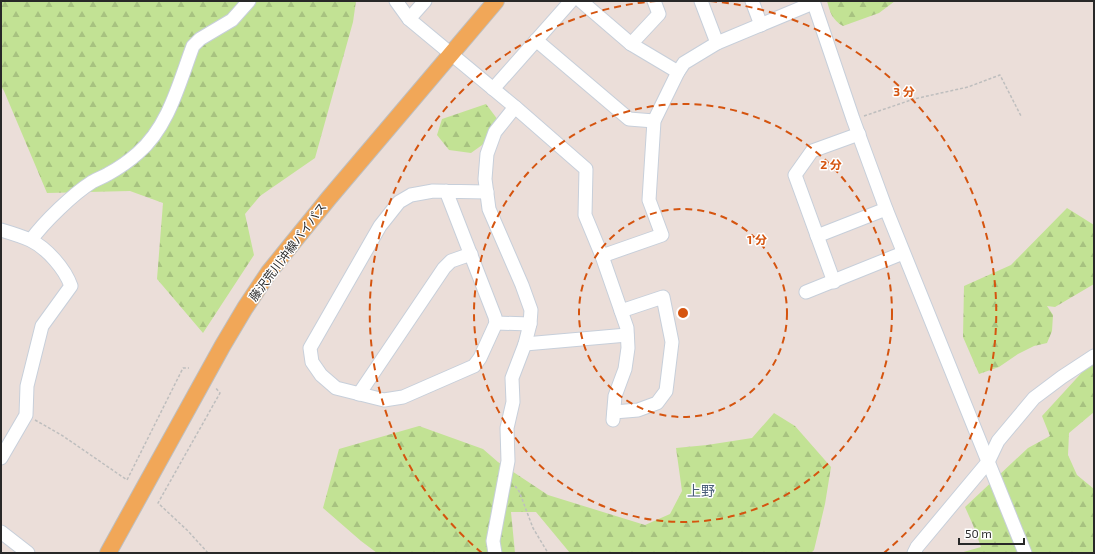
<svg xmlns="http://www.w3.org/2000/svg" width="1095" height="554" viewBox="0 0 1095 554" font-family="'Exo 2','Noto Sans JP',sans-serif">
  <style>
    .forest { fill: url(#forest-firs) }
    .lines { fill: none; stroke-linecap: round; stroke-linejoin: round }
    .minor-casing { stroke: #c7cfda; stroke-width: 15 }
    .major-casing { stroke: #bebebe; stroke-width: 18 }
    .path { stroke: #bebebe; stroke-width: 1.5; stroke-dasharray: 3 2; stroke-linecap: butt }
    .minor { stroke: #fff; stroke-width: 13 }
    .major { stroke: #f1a758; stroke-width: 16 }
    .ring { fill: none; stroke: #d5540f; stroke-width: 2; stroke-dasharray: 7 5 }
    .labels { text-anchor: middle; stroke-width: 3; stroke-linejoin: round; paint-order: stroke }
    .street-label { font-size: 12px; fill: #282828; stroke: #fff }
    .quarter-label { font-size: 14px; fill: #485d78; stroke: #fff }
    .centre { fill: #d5540f; stroke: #fff; stroke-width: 2 }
    .ring-label { font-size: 12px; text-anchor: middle; font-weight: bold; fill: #d5540f; stroke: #fff; stroke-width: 3; stroke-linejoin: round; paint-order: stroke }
  </style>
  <defs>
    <pattern id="forest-firs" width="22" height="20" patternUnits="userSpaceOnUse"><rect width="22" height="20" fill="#c2e294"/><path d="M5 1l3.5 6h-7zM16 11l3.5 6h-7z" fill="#a7c280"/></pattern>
  </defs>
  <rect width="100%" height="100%" fill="#ebded9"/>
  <!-- forest -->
  <g class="forest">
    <polygon points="1,1 356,1 353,22 315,158 260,196 245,214 254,255 203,333 157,279 163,203 130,191 47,193 4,91 1,86"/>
    <path d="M827,1H895L879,13L843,26C832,20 830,12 827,1Z"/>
    <polygon points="486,104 498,120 489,140 471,153 449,150 437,135 442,119"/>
    <polygon points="1067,208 1094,225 1094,284 1055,307 1047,306 1053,315 1052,331 1047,343 1034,346 1018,354 999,367 979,374 963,337 964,286 1011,265"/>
    <polygon points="1094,364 1094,412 1069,433 1068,455 1077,475 1094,489 1094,553 960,553 981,547 973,525 965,507 1028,448 1050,436 1042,416 1086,368"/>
    <polygon points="774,413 795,426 831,467 825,504 814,550 811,553 570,553 536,512 511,512 515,553 377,553 361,541 323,508 339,449 419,426 483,449 498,462 548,495 645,525 670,514 682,491 676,448 707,445 752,438"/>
  </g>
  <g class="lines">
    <!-- minor casing -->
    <g class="minor-casing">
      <g id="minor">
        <polyline points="396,1 409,19 515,107 586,169 585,215 602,256 627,328 628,348 625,369 615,396 613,420"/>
        <polyline points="581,1 631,44 678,72"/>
        <polyline points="701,1 717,43"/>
        <polyline points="752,1 761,25"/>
        <polyline points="813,1 853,119 886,209 1025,553"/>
        <polyline points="409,19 425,1"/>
        <polyline points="536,40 629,119 654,121"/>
        <polyline points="631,44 659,14 654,1"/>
        <polyline points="493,89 571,1"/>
        <polyline points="446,191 495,317 496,323 480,358 474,366 403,397 384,400 336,388 321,375 312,362 310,348 380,226 399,202 411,195 433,191 487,192"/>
        <path d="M1,230C11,233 21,236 30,240C47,248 65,269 71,286L42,326L27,386L26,415L1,458"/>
        <polyline points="817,236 886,209"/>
        <path d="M31,240C44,222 73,194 92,182C97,179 103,177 108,174C119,168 129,161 138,153C169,126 179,83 193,46L200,39L232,20L249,1"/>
        <polyline points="602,256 662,235 649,200 654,121 678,72 684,63 717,43 813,3"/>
        <polyline points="834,282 795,175 812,151 859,134"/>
        <polyline points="806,292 903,253"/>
        <polyline points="496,323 530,324"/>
        <polyline points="525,344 627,335"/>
        <polyline points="359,394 444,268 451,261 471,254"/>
        <polyline points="614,412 638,410 657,403 666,391 672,342 663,297 621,311"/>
        <polyline points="1,532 28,553"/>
        <polyline points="495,553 493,541 508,461 507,428 513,402 512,378 525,344 530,324 531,310 522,285 489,209 485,179 487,154 495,132 515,107"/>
        <polyline points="914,553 917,547 988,462 998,441 1034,398 1062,377 1094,356"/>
      </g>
    </g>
    <!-- major casing -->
    <g class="major-casing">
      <polyline id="major" points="108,553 223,345 245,308 269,272 329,198 496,1"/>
    </g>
    <!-- path -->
    <g class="path">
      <polyline points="864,116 914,99 968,87 1000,75 1021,116"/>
      <polyline points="35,420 63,436 127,480 183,368 189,368"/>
      <polyline points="515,486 519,491 533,528 548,553"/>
      <polyline points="208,553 188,531 158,503 220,393 215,387"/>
    </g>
    <!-- minor -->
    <use href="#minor" class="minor"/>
    <!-- major -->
    <use href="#major" class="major"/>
  </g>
  <!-- distance rings -->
  <g class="ring">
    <circle cx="683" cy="313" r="104"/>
    <circle cx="683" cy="313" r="209"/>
    <path d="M482 553A313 313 0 0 1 656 1M710 1A313 313 0 0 1 884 553"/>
  </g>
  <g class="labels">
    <!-- street labels -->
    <g class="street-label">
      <text transform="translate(288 252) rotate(-53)" y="4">藤沢荒川沖線バイパス</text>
    </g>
    <!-- quarter labels -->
    <g class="quarter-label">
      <text x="701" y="496">上野</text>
    </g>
  </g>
  <circle cx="683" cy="313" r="6" class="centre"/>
  <g class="ring-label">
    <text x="904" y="96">3 分</text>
    <text x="831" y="169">2 分</text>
    <text x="757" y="244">1 分</text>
  </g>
  <!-- border -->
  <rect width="1095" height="554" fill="none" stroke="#282828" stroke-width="4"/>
  <!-- scale -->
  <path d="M959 538v6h65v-6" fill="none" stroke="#282828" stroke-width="2"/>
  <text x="965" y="538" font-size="12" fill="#282828" stroke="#ffffff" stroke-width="3" paint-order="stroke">50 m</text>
</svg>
